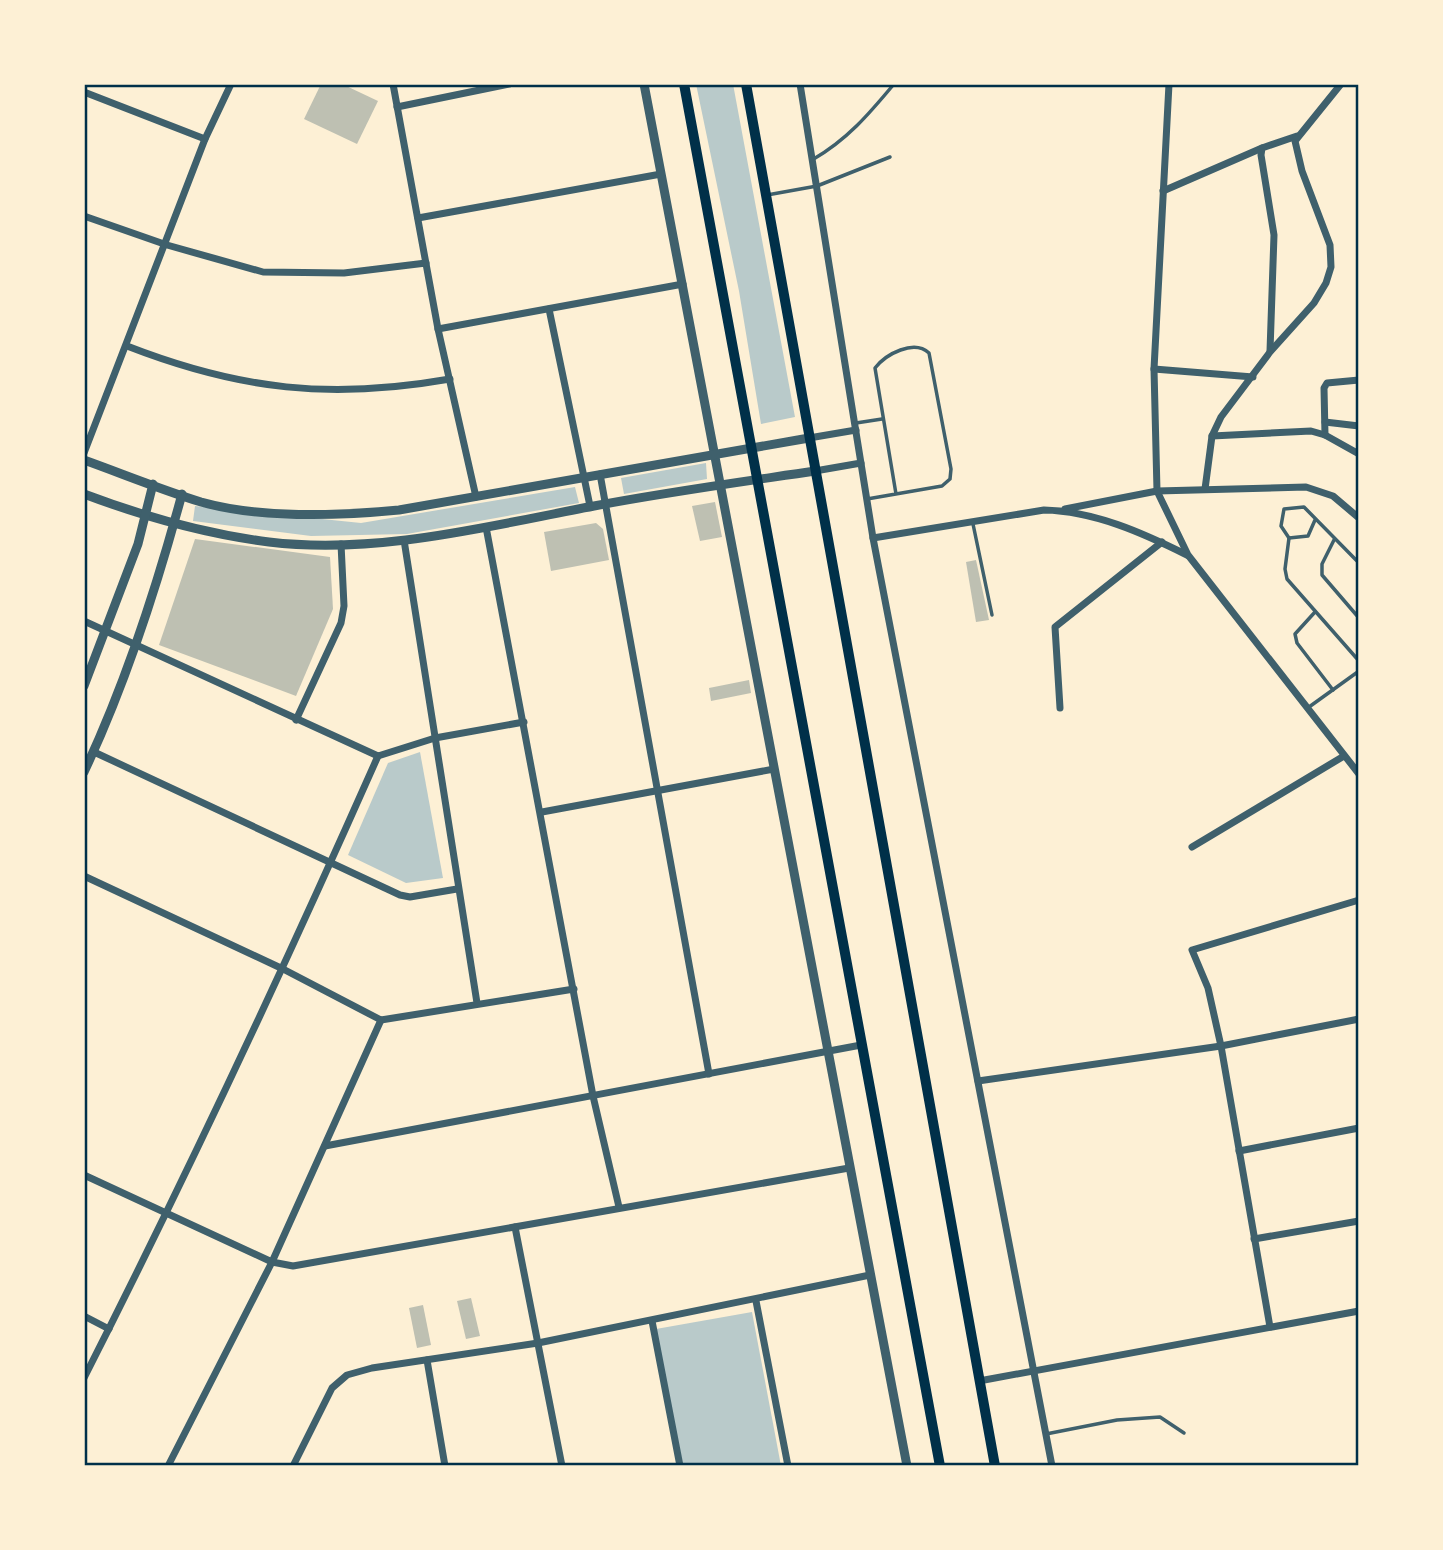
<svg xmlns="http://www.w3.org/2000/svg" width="1443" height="1550" viewBox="0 0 1443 1550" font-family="'PT Serif',serif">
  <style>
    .green { fill: #b9caca }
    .building { fill: #bec0b2 }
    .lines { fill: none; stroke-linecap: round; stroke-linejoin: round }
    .service { stroke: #3f606c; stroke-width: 3.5 }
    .minor { stroke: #3f606c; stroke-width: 7 }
    .tertiary { stroke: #3f606c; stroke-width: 9 }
    .primary { stroke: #003049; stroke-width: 10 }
    .neatline { fill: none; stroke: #003049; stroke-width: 2.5 }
  </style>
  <rect width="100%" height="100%" fill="#fdf0d5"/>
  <!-- green -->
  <g class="green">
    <polygon points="696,84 733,84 795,417 761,424 739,291"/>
    <polygon points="706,463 707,479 624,494 621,478"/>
    <polygon points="575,487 579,503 407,534 311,536 193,521 195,506 361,523"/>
    <polygon points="420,752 443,878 406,883 348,855 388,763"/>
    <polygon points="752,1312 781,1466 683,1466 656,1329"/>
  </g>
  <!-- building -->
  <g class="building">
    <polygon points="321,84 342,84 378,101 357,144 304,119"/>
    <polygon points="715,502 722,537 700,541 692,506"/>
    <polygon points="596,523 603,529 609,560 551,571 544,532"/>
    <polygon points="195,539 330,557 333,609 296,696 159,645"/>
    <polygon points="976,560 989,620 976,622 966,562"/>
    <polygon points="749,680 751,693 711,701 709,688"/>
    <polygon points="471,1298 480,1336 466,1339 457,1301"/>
    <polygon points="423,1305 431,1345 417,1348 409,1308"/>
  </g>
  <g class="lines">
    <!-- service -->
    <g class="service">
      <path d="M812,160C847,140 869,114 894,84"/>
      <polyline points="767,195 817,186 890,157"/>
      <polyline points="856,423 882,419"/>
      <path d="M867,499L942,486L950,479L951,469L929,353C914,339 886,354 875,368L896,494"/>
      <polyline points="1315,520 1308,536 1289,538 1281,526 1284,509 1304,507 1359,563"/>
      <polyline points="973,524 992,615"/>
      <polyline points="1289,538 1285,569 1287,579 1359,661"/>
      <polyline points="1334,540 1322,564 1322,575 1359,618"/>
      <polyline points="1315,612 1295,634 1297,643 1333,690"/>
      <polyline points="1309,707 1359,671"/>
      <polyline points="1046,1434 1117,1420 1160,1417 1184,1433"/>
    </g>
    <!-- minor -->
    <g class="minor">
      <polyline points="393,84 438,329 476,497"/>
      <polyline points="800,84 873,538 1052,1466"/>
      <polyline points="1169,84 1154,369 1157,491 1188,555 1359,774"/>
      <polyline points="84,92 205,139"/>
      <polyline points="397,107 509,84"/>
      <polyline points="1163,191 1262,148"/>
      <polyline points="84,216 167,245 263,272 344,273 426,263"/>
      <polyline points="418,218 661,174"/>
      <polyline points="549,309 590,506"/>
      <polyline points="438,329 683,284"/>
      <path d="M127,346C240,390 331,400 450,379"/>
      <polyline points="1270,351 1274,235 1261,155 1262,148 1297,136"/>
      <polyline points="1154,369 1253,377"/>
      <polyline points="1325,422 1359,426"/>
      <polyline points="1325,435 1324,388 1327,383 1359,380"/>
      <polyline points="1212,436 1311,431 1325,435 1359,454"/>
      <polyline points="809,438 856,430"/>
      <polyline points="84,453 205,139 231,84"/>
      <polyline points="815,471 861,463"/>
      <polyline points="600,474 709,1074"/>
      <polyline points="1205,489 1212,436 1221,417 1270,352 1314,303 1326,283 1331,267 1330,245 1302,171 1295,141 1341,84"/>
      <polyline points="1065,509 1157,491 1306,487 1333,496 1359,518"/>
      <polyline points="486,527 593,1096 619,1207"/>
      <path d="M873,538L1044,510C1094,511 1143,533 1187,555"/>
      <polyline points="404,540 477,1003"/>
      <polyline points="84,621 378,756 435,738 524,722"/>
      <polyline points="1060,708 1055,627 1162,542"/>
      <polyline points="296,720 341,623 344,606 341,544"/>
      <polyline points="94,752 400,895 410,897 457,889"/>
      <polyline points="542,812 774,769"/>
      <polyline points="1192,847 1344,756"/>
      <polyline points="84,876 283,969 381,1020 574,989"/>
      <polyline points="978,1081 1221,1046 1359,1019"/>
      <polyline points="325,1146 861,1045"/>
      <polyline points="1239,1151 1359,1128"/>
      <polyline points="84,1175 272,1262 293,1266 849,1168"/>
      <polyline points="515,1227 562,1466"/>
      <polyline points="1254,1239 1359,1221"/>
      <polyline points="756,1301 788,1466"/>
      <polyline points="84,1316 109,1329"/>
      <polyline points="652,1321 680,1466"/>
      <polyline points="1270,1327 1221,1046 1208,988 1192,950 1359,900"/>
      <polyline points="427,1360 445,1466"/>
      <path d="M84,1378C188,1173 285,966 378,756"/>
      <polyline points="979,1381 1359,1311"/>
      <polyline points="168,1466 272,1262 381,1020"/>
      <polyline points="293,1466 332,1388 347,1375 372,1368 538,1343 870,1275"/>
    </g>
    <!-- tertiary -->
    <g class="tertiary">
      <polyline points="644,84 907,1466"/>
      <path d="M84,460C123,474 162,490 201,502C262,519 337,516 399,510L809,438"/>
      <path d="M84,494C142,516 207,534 269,542C378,555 488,526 594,506C667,492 741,482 815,471"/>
      <polyline points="84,686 138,544 153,484"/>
      <path d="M84,772C126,683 156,590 182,494"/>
    </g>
    <!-- primary -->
    <g class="primary">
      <polyline points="684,84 940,1466"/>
      <polyline points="746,84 995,1466"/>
    </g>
  </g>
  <!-- border -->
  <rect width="1443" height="1550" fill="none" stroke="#fdf0d5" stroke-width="172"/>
  <rect x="86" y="86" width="1271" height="1378" class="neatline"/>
</svg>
